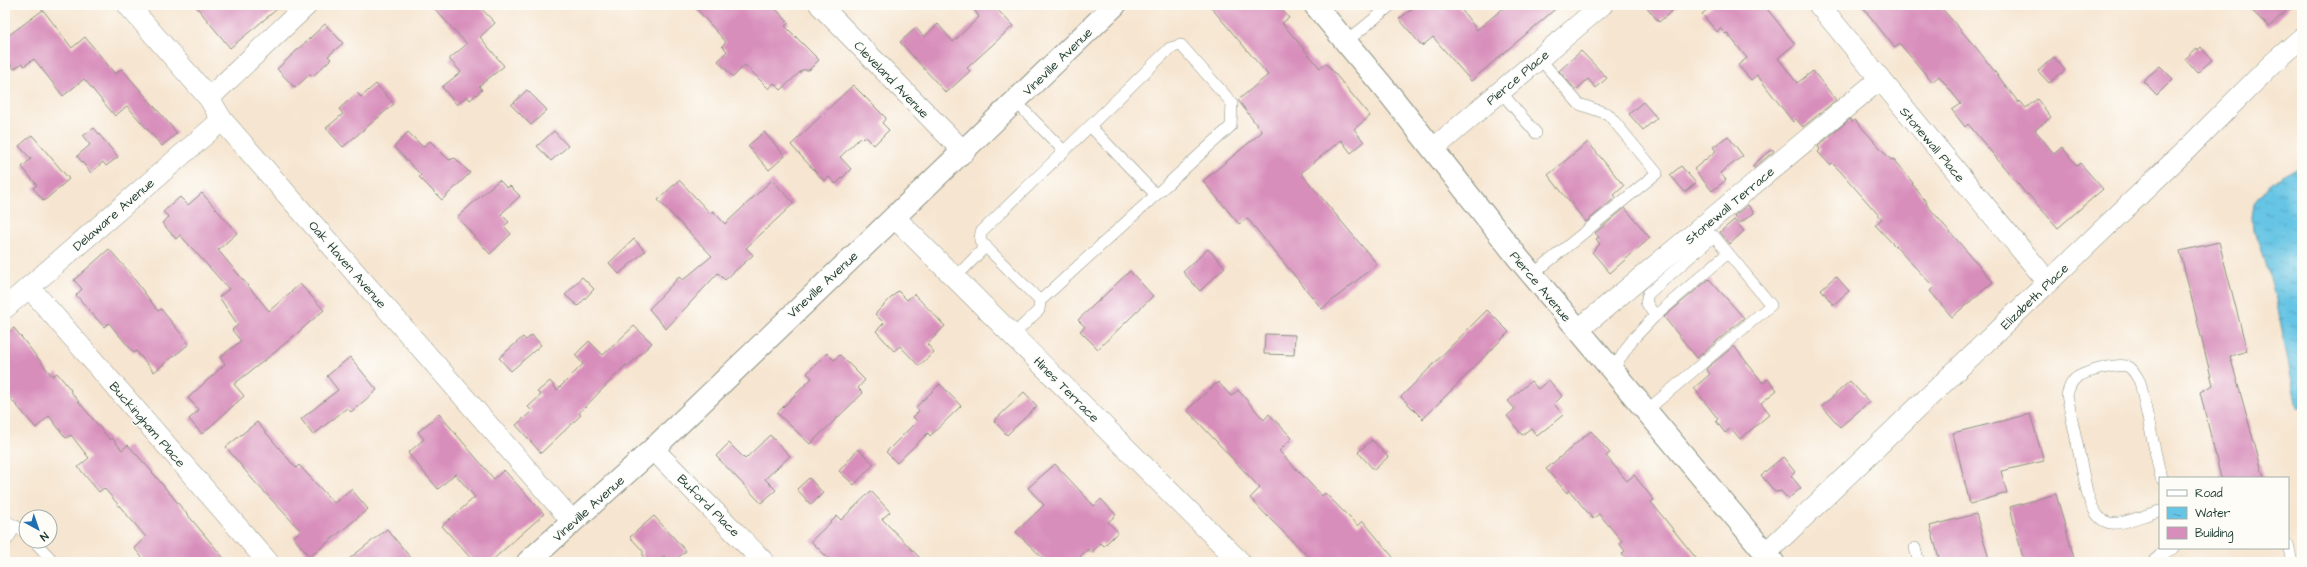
<svg xmlns="http://www.w3.org/2000/svg" width="2307" height="567" viewBox="0 0 2307 567" font-family="'Architects Daughter',sans-serif">
  <style>
    .water { fill: url(#water-ripples); stroke: #42808c }
    .building { fill: #d88ebb }
    .lines { fill: none; stroke-linecap: round; stroke-linejoin: round }
    .lane-casing { stroke: #8a9182; stroke-width: 12 }
    .street-casing { stroke: #8a9182; stroke-width: 22 }
    .primary-casing { stroke: #8a9182; stroke-width: 24 }
    .lane { stroke: #fff; stroke-width: 11 }
    .street { stroke: #fff; stroke-width: 21 }
    .primary { stroke: #fff; stroke-width: 22 }
    .labels { text-anchor: middle; stroke-width: 3; stroke-linejoin: round; paint-order: stroke }
    .street-label { font-size: 13px; fill: #1f3d34; stroke: #fdfcf7 }
  </style>
  <defs>
    <pattern id="water-ripples" width="26" height="14" patternUnits="userSpaceOnUse"><rect width="26" height="14" fill="#66c4e4"/><path d="M2 4q2-2 4 0t4 0M15 11q2-2 4 0t4 0" fill="none" stroke="#53a0ba"/></pattern>
  </defs>
  <rect width="100%" height="100%" fill="#fdfcf7"/>
  <filter id="ink" filterUnits="userSpaceOnUse"><feTurbulence type="fractalNoise" baseFrequency=".025" numOctaves="2"/><feDisplacementMap in="SourceGraphic" scale="8" xChannelSelector="R" yChannelSelector="G"/><feConvolveMatrix kernelMatrix="1 2 1 2 8 2 1 2 1" color-interpolation-filters="sRGB"/></filter>
  <filter id="wash" filterUnits="userSpaceOnUse"><feTurbulence type="fractalNoise" baseFrequency=".012" numOctaves="4" result="noise"/><feDisplacementMap in="SourceGraphic" scale="16" xChannelSelector="R" yChannelSelector="G"/><feGaussianBlur stdDeviation="0.9" result="paint"/><feColorMatrix in="noise" values="0 0 0 0 0 0 0 0 0 0 0 0 0 0 0 0 0 1.4 0 .05"/><feComposite in="paint" operator="in"/></filter>
  <g filter="url(#wash)">
    <rect width="100%" height="100%" fill="#f6e5d0"/>
    <!-- water -->
    <polygon class="water" points="2302,165 2302,407 2297,408 2276,299 2260,243 2253,231 2252,217 2254,204 2271,182"/>
    <g id="blocks">
      <!-- building -->
      <g class="building">
        <polygon points="195,5 282,5 230,48"/>
        <polygon points="431,5 478,5 495,23 480,37 504,66 479,86 482,90 470,100 467,96 457,105 442,87 461,72 449,59 467,44"/>
        <polygon points="693,5 772,5 789,23 785,26 819,60 809,70 802,70 781,90 774,83 769,89 745,65 733,77 718,61 727,51 722,46 726,42"/>
        <polygon points="971,5 993,5 1013,26 967,68 970,71 946,93 900,42 916,28 924,37 938,24 953,42 979,17"/>
        <polygon points="1209,5 1278,5 1289,18 1282,23 1320,68 1326,63 1370,116 1354,129 1364,142 1351,153 1341,140 1301,173 1377,264 1322,309 1247,218 1239,224 1203,181 1262,132 1238,100 1268,75"/>
        <polygon points="1417,5 1458,5 1477,30 1507,5 1560,5 1471,81 1433,37 1422,46 1399,19"/>
        <polygon points="1645,5 1679,5 1659,22"/>
        <polygon points="1713,5 1764,5 1795,44 1778,58 1797,83 1813,71 1836,100 1803,127 1796,119 1793,122 1757,75 1751,80 1738,65 1747,58 1727,33 1725,34 1720,28 1717,32 1702,14"/>
        <polygon points="1861,5 1939,5 1978,50 2019,103 2020,101 2026,108 2037,99 2051,117 2035,130 2054,154 2062,147 2077,166 2080,163 2103,189 2058,228 2028,194 2027,195 1968,124 1965,127 1952,110 1961,104 1939,76 1932,82 1900,44 1895,48"/>
        <polygon points="2246,5 2292,5 2269,27"/>
        <polygon points="43,10 72,48 85,37 115,74 122,69 177,133 162,146 127,106 115,116 84,79 63,96 34,59 24,66 22,63 14,69 5,57 5,38"/>
        <polygon points="325,24 343,43 328,56 331,59 313,76 310,74 295,88 277,69"/>
        <polygon points="2201,47 2212,60 2197,73 2185,59 2197,48 2198,50"/>
        <polygon points="1581,51 1607,78 1596,88 1588,79 1576,90 1559,71"/>
        <polygon points="2054,57 2065,70 2049,83 2038,71"/>
        <polygon points="2160,66 2173,79 2157,95 2143,81"/>
        <polygon points="376,84 394,104 343,147 326,128 343,114 339,109 357,93 361,97"/>
        <polygon points="853,85 886,118 882,123 889,130 874,145 865,136 863,139 861,137 840,157 851,169 836,184 829,177 824,181 791,145"/>
        <polygon points="527,90 547,110 531,125 511,105"/>
        <polygon points="1643,102 1657,118 1643,130 1629,114"/>
        <polygon points="1850,119 1852,122 1855,120 1891,160 1893,159 1913,183 1912,184 1927,203 1926,204 1993,282 1952,317 1930,291 1934,287 1875,225 1882,219 1840,171 1832,163 1830,165 1818,152 1820,150 1818,146"/>
        <polygon points="94,128 118,157 106,166 103,162 91,173 77,156 90,145 83,136"/>
        <polygon points="554,131 568,146 551,161 537,146"/>
        <polygon points="408,132 423,147 430,141 449,160 455,158 470,173 442,200 419,177 421,175 394,147"/>
        <polygon points="764,132 785,156 769,170 748,146"/>
        <polygon points="32,135 69,179 44,201 33,188 37,185 22,167 31,159 19,146"/>
        <polygon points="1728,136 1743,156 1720,173 1726,180 1712,191 1694,169 1716,151 1713,147"/>
        <polygon points="1588,142 1624,186 1614,195 1616,197 1586,222 1548,175"/>
        <polygon points="1772,149 1774,151 1754,168 1752,166"/>
        <polygon points="1681,166 1696,183 1685,192 1670,175"/>
        <polygon points="499,180 507,188 510,186 520,196 501,214 509,222 504,226 511,234 490,254 457,217"/>
        <polygon points="679,180 710,213 713,211 725,224 772,180 794,203 746,248 753,255 725,280 718,273 666,329 649,309 679,277 683,280 712,256 658,200"/>
        <polygon points="202,193 237,233 218,250 269,311 300,284 324,310 274,353 234,384 244,396 202,434 189,419 199,410 188,398 225,364 220,357 241,341 232,330 238,325 219,297 229,289 180,235 176,239 162,223 169,217 163,212 180,197 188,205"/>
        <polygon points="1748,205 1754,213 1740,223 1734,216"/>
        <polygon points="1625,208 1650,238 1610,273 1592,252 1600,244 1596,239 1599,237 1595,233"/>
        <polygon points="1734,220 1744,231 1730,244 1720,232"/>
        <polygon points="634,239 645,251 619,274 609,263"/>
        <polygon points="2219,242 2247,351 2230,356 2264,478 2221,478 2200,392 2213,385 2180,251"/>
        <polygon points="109,249 129,272 158,311 161,309 189,344 154,372 136,351 134,353 109,323 104,327 76,295 82,289 74,280"/>
        <polygon points="1208,249 1225,267 1200,291 1183,272"/>
        <polygon points="1130,271 1153,296 1098,349 1080,331 1085,327 1078,320"/>
        <polygon points="1836,276 1849,291 1833,305 1821,289"/>
        <polygon points="582,277 594,289 578,306 565,295"/>
        <polygon points="1709,279 1744,318 1697,358 1664,317"/>
        <polygon points="898,291 907,300 914,294 945,326 927,344 934,352 919,366 900,346 894,351 876,331 884,323 875,314"/>
        <polygon points="1487,310 1509,332 1423,419 1401,397"/>
        <polygon points="634,326 652,343 628,366 626,365 579,413 581,415 541,453 516,425 532,411 528,407 541,395 537,392 550,381 557,390 583,364 575,355 589,341 603,355"/>
        <polygon points="14,328 52,376 57,373 71,390 70,391 110,440 112,438 122,450 128,445 147,466 227,562 146,562 134,548 146,537 104,488 99,492 78,467 89,458 71,435 66,438 49,416 36,428 5,392 5,335"/>
        <polygon points="1265,334 1295,335 1294,355 1264,354"/>
        <polygon points="532,335 541,345 511,371 499,358 523,337 526,340"/>
        <polygon points="1734,346 1763,383 1768,379 1777,390 1761,403 1770,414 1740,439 1731,428 1725,433 1716,421 1718,419 1694,388 1710,374 1706,369"/>
        <polygon points="827,353 834,360 840,355 865,380 858,388 863,393 810,444 777,413 812,378 807,373"/>
        <polygon points="350,357 377,390 351,412 347,408 313,435 301,419 338,390 327,376"/>
        <polygon points="1549,380 1562,396 1554,404 1563,415 1537,436 1531,428 1522,435 1507,416 1515,409 1508,401 1531,381 1538,389"/>
        <polygon points="1850,381 1869,402 1840,427 1822,406"/>
        <polygon points="1218,382 1231,396 1238,390 1264,420 1269,414 1292,438 1279,451 1322,496 1325,493 1358,526 1363,521 1397,562 1314,562 1271,520 1250,498 1260,488 1187,410"/>
        <polygon points="940,384 961,406 930,436 928,433 897,463 886,452 917,421 913,417 919,411 916,407"/>
        <polygon points="1024,392 1037,406 1007,435 994,421"/>
        <polygon points="439,414 494,479 504,470 544,514 490,562 474,562 442,526 475,497 455,474 438,489 408,453 424,439 418,432"/>
        <polygon points="2030,414 2044,461 2001,471 2007,493 1970,504 1953,433"/>
        <polygon points="257,422 296,468 299,465 334,503 351,489 368,509 310,557 293,537 301,531 253,480 226,447"/>
        <polygon points="1591,431 1610,453 1606,456 1627,481 1634,475 1654,500 1651,502 1699,562 1628,562 1622,554 1625,551 1619,543 1622,541 1599,514 1593,519 1569,490 1567,493 1546,469"/>
        <polygon points="770,435 790,456 765,479 776,490 761,503 716,456 729,443 745,459"/>
        <polygon points="1372,440 1388,457 1374,470 1358,452"/>
        <polygon points="858,449 874,464 854,485 839,471"/>
        <polygon points="1783,457 1795,472 1791,476 1801,488 1788,499 1781,491 1775,492 1761,475"/>
        <polygon points="1055,464 1094,506 1101,499 1116,515 1108,522 1118,532 1104,546 1101,543 1091,553 1088,549 1075,562 1047,562 1016,532 1044,505 1028,488"/>
        <polygon points="809,478 823,493 811,505 797,489"/>
        <polygon points="871,491 890,512 882,519 924,562 832,562 811,541 837,516 841,520"/>
        <polygon points="2056,494 2075,562 2024,562 2010,507"/>
        <polygon points="1976,514 1990,562 1940,562 1930,526"/>
        <polygon points="654,516 686,551 673,562 664,556 657,562 643,562 643,551 630,537"/>
        <polygon points="387,529 414,562 345,562"/>
      </g>
    </g>
  </g>
  <g filter="url(#ink)">
    <use href="#blocks" fill-opacity="0" stroke="#8a9182" stroke-width="1"/>
    <g class="lines">
      <!-- lane casing -->
      <g class="lane-casing">
        <g id="lane">
          <polyline points="1346,42 1391,5"/>
          <polyline points="1500,91 1536,133"/>
          <polyline points="1016,102 1064,151"/>
          <polyline points="1090,126 1156,195"/>
          <polyline points="1532,275 1657,173 1608,114 1579,104 1539,58"/>
          <polyline points="955,278 986,246"/>
          <polyline points="1655,316 1646,302 1648,294 1714,236 1728,253"/>
          <polyline points="1013,335 1039,310 1040,301 1231,126 1232,103 1181,45 1170,48 981,232 980,241 1040,301"/>
          <polyline points="1612,371 1632,340 1655,316 1728,253 1771,305 1646,411"/>
          <path d="M2160,511C2122,521 2100,540 2087,492L2067,395C2069,389 2070,383 2075,379C2082,372 2120,362 2129,367C2134,370 2137,377 2140,382L2161,478"/>
          <polyline points="5,520 26,533"/>
          <polyline points="34,541 54,562"/>
          <polyline points="5,543 16,526"/>
          <polyline points="2288,545 2292,562"/>
          <polyline points="1915,548 1919,562"/>
          <polyline points="2154,562 2160,555 2174,548"/>
        </g>
      </g>
      <!-- street casing -->
      <g class="street-casing">
        <g id="street">
          <polyline points="128,5 209,98 222,120 572,521"/>
          <polyline points="820,5 964,152"/>
          <polyline points="1819,5 2048,282"/>
          <polyline points="209,98 307,5"/>
          <polyline points="1433,149 1602,5"/>
          <polyline points="894,217 1240,562"/>
          <polyline points="29,287 268,562"/>
          <polyline points="5,308 222,120"/>
          <polyline points="1578,330 1880,79"/>
          <polyline points="653,449 764,562"/>
          <polyline points="1766,553 2189,147 2272,64 2302,38"/>
        </g>
      </g>
      <!-- primary casing -->
      <g class="primary-casing">
        <g id="primary">
          <polyline points="1315,5 1391,96 1519,259 1773,562"/>
          <polyline points="528,562 653,449 1115,5"/>
        </g>
      </g>
      <!-- lane -->
      <use href="#lane" class="lane"/>
      <!-- street -->
      <use href="#street" class="street"/>
      <!-- primary -->
      <use href="#primary" class="primary"/>
    </g>
  </g>
  <g class="labels">
    <!-- street labels -->
    <g class="street-label">
      <text transform="translate(1057 61) rotate(-44)" y="5">Vineville Avenue</text>
      <text transform="translate(1517 77) rotate(-40)" y="5">Pierce Place</text>
      <text transform="translate(892 79) rotate(46)" y="5">Cleveland Avenue</text>
      <text transform="translate(1933 144) rotate(50)" y="5">Stonewall Place</text>
      <text transform="translate(1729 205) rotate(-40)" y="5">Stonewall Terrace</text>
      <text transform="translate(113 214) rotate(-41)" y="5">Delaware Avenue</text>
      <text transform="translate(348 264) rotate(49)" y="5">Oak Haven Avenue</text>
      <text transform="translate(822 284) rotate(-43)" y="5">Vineville Avenue</text>
      <text transform="translate(1541 286) rotate(50)" y="5">Pierce Avenue</text>
      <text transform="translate(2034 296) rotate(-44)" y="5">Elizabeth Place</text>
      <text transform="translate(1067 389) rotate(45)" y="5">Hines Terrace</text>
      <text transform="translate(148 424) rotate(49)" y="5">Buckingham Place</text>
      <text transform="translate(709 505) rotate(45)" y="5">Buford Place</text>
      <text transform="translate(588 508) rotate(-42)" y="5">Vineville Avenue</text>
    </g>
  </g>
  <!-- margin -->
  <rect width="2307" height="567" fill="none" stroke="#fdfcf7" stroke-width="20"/>
  <!-- legend -->
  <rect x="2159" y="477" width="130" height="72" fill="#fdfcf7" stroke="#a4b0a9"/>
  <rect x="2167" y="490" width="20" height="6" fill="#ffffff" stroke="#a4b0a9"/>
  <text x="2195" y="497" font-size="12" fill="#1f3d34">Road</text>
  <rect x="2167" y="507" width="20" height="12" fill="url(#water-ripples)" stroke="#a4b0a9"/>
  <text x="2195" y="517" font-size="12" fill="#1f3d34">Water</text>
  <rect x="2167" y="527" width="20" height="12" fill="#d88ebb" stroke="#a4b0a9"/>
  <text x="2195" y="537" font-size="12" fill="#1f3d34">Building</text>
  <!-- north arrow -->
  <g transform="translate(38 529) rotate(140)"><circle r="19" fill="#fdfcf7" stroke="#a4b0a9"/>
  <path d="M0-3L7 15L0 10L-7 15Z" fill="#1f6fb2"/>
  <text y="-6" font-size="11" font-weight="bold" text-anchor="middle" fill="#1f3d34">N</text>
  </g>
</svg>
